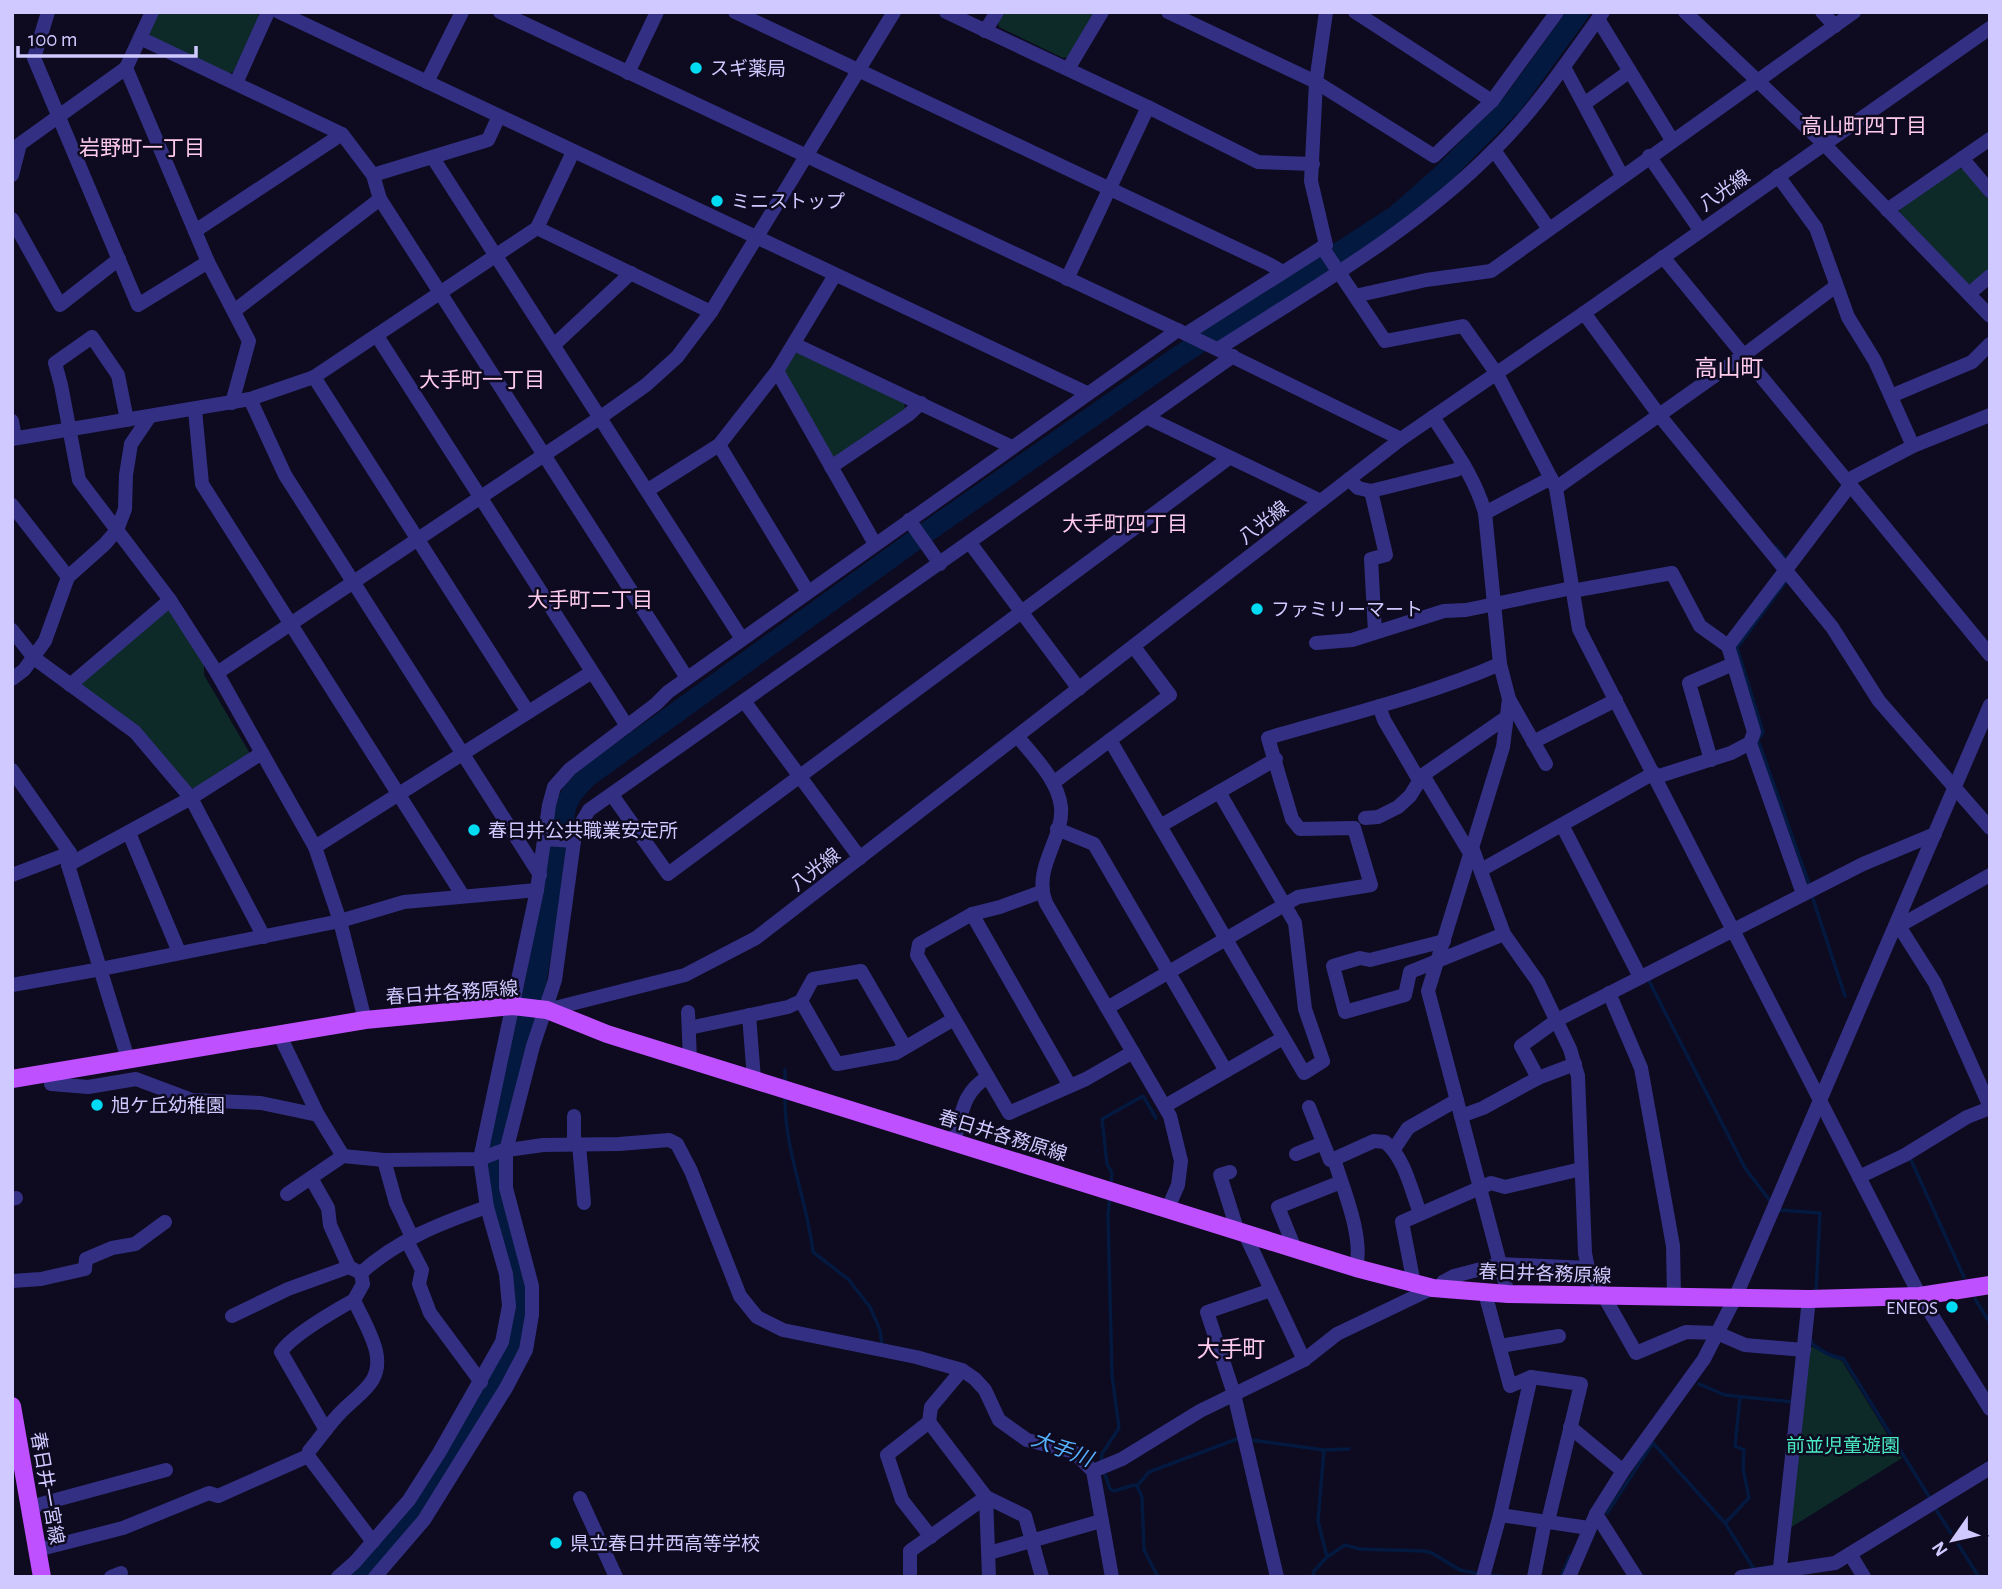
<svg xmlns="http://www.w3.org/2000/svg" width="2002" height="1589" viewBox="0 0 2002 1589" font-family="'Alegreya Sans','Noto Sans JP',sans-serif">
  <style>
    .green { fill: #0d2a29 }
    .lines { fill: none; stroke-linecap: round; stroke-linejoin: round }
    .stream { stroke: #04193f; stroke-width: 3.5 }
    .river { stroke: #04193f; stroke-width: 21 }
    .minor { stroke: #333083; stroke-width: 14 }
    .major { stroke: #be50ff; stroke-width: 18 }
    .poi-dot { fill: #00dbf4; stroke: #0e0a20; stroke-width: 2.5 }
    .labels { text-anchor: middle; stroke-width: 5; stroke-linejoin: round; paint-order: stroke }
    .poi-label { font-size: 19px; fill: #cfc9ff; stroke: #0e0a20; text-anchor: start }
    .street-label { font-size: 19px; fill: #cfc9ff; stroke: #0e0a20 }
    .park-label { font-size: 19px; fill: #49ebc2; stroke: #0e0a20 }
    .neighbourhood-label { font-size: 21px; fill: #ffcbec; stroke: #0e0a20 }
    .water-label { font-size: 21px; font-style: italic; fill: #57b1ff; stroke: #0e0a20 }
    .quarter-label { font-size: 23px; fill: #ffcbec; stroke: #0e0a20 }
  </style>
  <rect width="100%" height="100%" fill="#0e0a20"/>
  <!-- green -->
  <g class="green">
    <polygon points="158,12 257,12 259,17 233,72 228,74 151,37 149,32"/>
    <polygon points="1004,12 1096,12 1068,57 1063,58 999,27 998,23"/>
    <polygon points="1958,168 1963,169 1990,199 1990,269 1972,284 1967,284 1899,214 1900,209"/>
    <polygon points="798,352 904,402 905,411 836,459 831,458 785,373 785,367 793,354"/>
    <polygon points="166,610 172,612 204,664 204,675 249,752 249,756 195,789 190,787 81,687 81,682"/>
    <polygon points="1810,1346 1842,1361 1902,1458 1790,1528"/>
  </g>
  <g class="lines">
    <!-- stream -->
    <g class="stream">
      <polyline points="1776,547 1786,559"/>
      <polyline points="1787,580 1737,648 1763,732 1758,740 1809,884"/>
      <polyline points="1813,899 1845,996"/>
      <polyline points="1648,979 1745,1168 1771,1202"/>
      <polyline points="785,1085 785,1070"/>
      <path d="M785,1096C784,1149 807,1200 813,1252L848,1279L870,1307L880,1330L882,1345"/>
      <polyline points="1911,1160 1964,1277"/>
      <polyline points="1111,1184 1112,1173 1107,1164 1102,1119 1143,1096 1156,1118"/>
      <polyline points="1779,1210 1820,1213 1816,1292"/>
      <polyline points="1975,1299 1990,1323"/>
      <path d="M1811,1340V1343C1820,1350 1832,1358 1843,1358L1930,1498"/>
      <polyline points="1699,1384 1725,1395 1793,1402 1793,1400"/>
      <polyline points="1251,1440 1324,1450 1349,1449"/>
      <polyline points="1101,1462 1102,1454 1119,1428 1112,1375 1108,1215 1110,1195"/>
      <polyline points="1103,1469 1110,1489 1114,1491 1134,1485 1137,1486 1142,1497 1144,1550 1158,1577"/>
      <polyline points="1137,1486 1149,1472 1237,1439"/>
      <polyline points="1935,1508 1979,1577"/>
      <polyline points="1607,1513 1653,1443 1725,1523 1754,1569"/>
      <polyline points="1725,1523 1749,1498 1743,1468 1744,1450 1735,1446 1740,1397"/>
      <polyline points="1327,1557 1345,1545 1359,1549 1424,1551 1432,1553 1460,1570 1480,1574"/>
      <polyline points="1488,1575 1507,1577"/>
      <polyline points="1313,1577 1314,1571 1327,1557 1318,1521 1324,1450"/>
      <polyline points="1561,1577 1570,1556"/>
    </g>
    <!-- river -->
    <polyline class="river" points="357,1577 404,1527 426,1498 494,1386 512,1346 520,1314 520,1280 496,1198 493,1160 498,1127 536,981 566,805 573,792 587,777 914,541 1179,356 1397,215 1439,178 1513,103 1579,12"/>
    <!-- minor -->
    <g class="minor">
      <polyline points="48,12 34,58 138,305 208,262"/>
      <polyline points="152,12 126,68 208,262 249,341 232,403"/>
      <polyline points="279,12 1087,393"/>
      <polyline points="500,12 1186,334 1401,439"/>
      <polyline points="735,12 1269,264 1283,272"/>
      <polyline points="946,12 1148,107 1258,162 1313,164"/>
      <polyline points="1168,12 1316,82 1434,156 1492,101 1557,12"/>
      <polyline points="1355,12 1492,101"/>
      <polyline points="1685,12 1824,144 1990,316"/>
      <polyline points="1822,12 1835,26"/>
      <polyline points="1598,19 1672,140"/>
      <polyline points="985,31 997,12"/>
      <polyline points="140,38 342,134 373,175 380,199 687,678"/>
      <polyline points="1564,67 1622,176"/>
      <polyline points="1068,69 1102,12"/>
      <polyline points="628,73 657,12"/>
      <polyline points="427,82 462,12"/>
      <polyline points="236,83 268,12"/>
      <polyline points="1584,104 1630,71"/>
      <polyline points="1494,150 1549,229"/>
      <polyline points="1649,156 1700,230"/>
      <polyline points="433,158 742,639"/>
      <polyline points="1962,158 1990,191"/>
      <polyline points="12,175 20,144 126,68"/>
      <polyline points="373,175 488,140 499,116"/>
      <polyline points="1778,176 1816,228 1848,317 1875,361 1913,446"/>
      <polyline points="1887,210 1990,139"/>
      <polyline points="12,219 60,305 119,259"/>
      <polyline points="537,228 711,312"/>
      <polyline points="195,231 342,134"/>
      <polyline points="1322,247 1385,341 1463,326 1497,374 1556,488 1579,629 1920,1296 1990,1409"/>
      <polyline points="1663,257 1990,655"/>
      <polyline points="1067,279 1148,107"/>
      <polyline points="1969,294 1990,276"/>
      <polyline points="1355,296 1426,280 1491,271 1854,12"/>
      <polyline points="234,311 380,199"/>
      <polyline points="1584,313 1659,415 1832,627 1879,701 1990,828"/>
      <polyline points="1186,334 1326,245 1311,181 1316,82 1326,12"/>
      <polyline points="377,336 627,726"/>
      <polyline points="794,344 1012,447"/>
      <polyline points="554,345 631,273"/>
      <path d="M1218,349C1313,288 1414,231 1494,150C1536,109 1569,59 1603,12"/>
      <polyline points="777,371 875,544"/>
      <polyline points="314,377 528,712"/>
      <polyline points="1891,396 1972,362 1990,344"/>
      <polyline points="250,399 285,475 540,875"/>
      <polyline points="195,410 202,484 463,896"/>
      <polyline points="1146,417 1321,501"/>
      <path d="M1433,417C1453,448 1475,477 1485,513L1500,664L1509,699L1503,747L1428,991L1508,1294"/>
      <polyline points="127,420 118,375 92,337 55,363 61,385 79,480 170,600 217,673 315,847 340,921 365,1020"/>
      <polyline points="12,421 15,438"/>
      <polyline points="12,439 250,399 314,377 537,228 573,152"/>
      <polyline points="719,445 808,592"/>
      <polyline points="831,467 908,415 921,403"/>
      <polyline points="1349,479 1358,488 1371,491 1456,470 1464,465"/>
      <polyline points="1848,480 1913,446 1990,415"/>
      <polyline points="1556,488 1744,355 1836,286"/>
      <polyline points="648,490 719,445 777,371 835,275"/>
      <polyline points="1371,491 1386,555 1371,559 1375,632"/>
      <polyline points="12,505 68,577"/>
      <polyline points="1485,513 1551,478"/>
      <polyline points="909,520 940,564"/>
      <polyline points="970,543 1079,689"/>
      <polyline points="1572,591 1672,573 1700,626 1728,646"/>
      <polyline points="12,630 34,658 135,732 191,798 264,937"/>
      <polyline points="1316,643 1352,640 1444,611 1466,610 1572,588"/>
      <polyline points="217,673 601,417 646,385 677,357 711,312 894,12"/>
      <polyline points="12,679 24,670 45,641 68,577 105,544 117,530 125,509 126,475 131,444 150,416"/>
      <polyline points="70,685 170,600"/>
      <polyline points="1509,699 1546,764"/>
      <polyline points="744,701 860,858"/>
      <polyline points="1379,706 1384,720 1419,780"/>
      <path d="M1018,737C1034,757 1058,780 1061,807C1064,839 1032,868 1046,903L1170,1116L1181,1161L1178,1185L1168,1208"/>
      <polyline points="1110,740 1304,1073 1323,1061 1305,1009 1295,923 1219,792"/>
      <polyline points="1533,742 1616,700"/>
      <polyline points="1711,760 1689,683 1733,664"/>
      <polyline points="12,770 70,853 68,865 128,1059"/>
      <polyline points="1423,775 1471,855"/>
      <polyline points="1656,777 1731,753 1750,743"/>
      <polyline points="1053,783 1170,695 1134,647"/>
      <polyline points="612,795 668,874 1229,458"/>
      <polyline points="1365,818 1378,817 1398,807 1410,796 1423,775 1507,717"/>
      <polyline points="1562,825 1640,977"/>
      <polyline points="1160,826 1276,759"/>
      <polyline points="1057,829 1094,844 1226,1071"/>
      <polyline points="129,833 179,952"/>
      <polyline points="544,839 574,841"/>
      <polyline points="315,847 592,672"/>
      <polyline points="1473,850 1504,934 1538,982 1570,1049 1578,1076 1585,1253 1588,1268 1636,1353 1686,1332 1717,1333 1745,1345 1804,1350"/>
      <polyline points="68,865 191,798 262,753"/>
      <polyline points="1481,870 1654,773"/>
      <polyline points="12,875 70,853"/>
      <polyline points="1041,892 1000,907 972,914 919,944 917,955 1009,1113 1086,1079 1133,1052"/>
      <polyline points="1803,894 1750,743 1754,732 1728,646 1851,484"/>
      <polyline points="972,914 1070,1086"/>
      <polyline points="1897,923 1935,983 1990,1107"/>
      <polyline points="1899,926 1990,875"/>
      <polyline points="1444,941 1370,960 1360,958 1333,966 1345,1012 1405,995 1410,972 1504,934"/>
      <polyline points="12,985 101,969 340,921 404,902 537,890"/>
      <polyline points="1609,993 1641,1068 1673,1246 1674,1296"/>
      <polyline points="801,1001 837,1064 896,1053 954,1019"/>
      <path d="M1107,1008L1298,897L1371,885L1354,828L1300,829L1292,819L1268,738C1346,715 1426,696 1500,664"/>
      <polyline points="547,1010 685,975 756,938 1401,439 1584,313 1990,28"/>
      <polyline points="688,1012 690,1060"/>
      <polyline points="749,1015 754,1079"/>
      <polyline points="689,1028 788,1007 801,1001 813,979 861,971 905,1047"/>
      <polyline points="280,1036 318,1115 343,1156"/>
      <polyline points="1538,1078 1521,1046 1557,1020 1863,864 1935,834"/>
      <polyline points="51,1084 88,1087 136,1079 192,1100 261,1103 318,1115"/>
      <polyline points="1165,1106 1283,1038"/>
      <path d="M1309,1107L1330,1160L1334,1159C1343,1189 1364,1237 1356,1268"/>
      <polyline points="1461,1116 1483,1108 1538,1078 1575,1064"/>
      <path d="M954,1142C962,1114 962,1092 988,1077"/>
      <polyline points="574,1144 574,1116"/>
      <polyline points="579,1144 584,1203"/>
      <polyline points="1394,1149 1408,1128 1457,1100"/>
      <polyline points="1296,1154 1323,1143"/>
      <path d="M1334,1159L1374,1141L1385,1142C1405,1158 1411,1190 1420,1213"/>
      <polyline points="384,1160 396,1203 412,1237"/>
      <polyline points="1230,1172 1220,1175 1237,1229"/>
      <polyline points="1859,1177 1905,1155 1967,1117 1990,1108"/>
      <polyline points="311,1178 328,1208 330,1225 349,1267"/>
      <polyline points="287,1194 343,1156 384,1160 480,1159 501,1151 543,1145 619,1144 669,1140 677,1144 691,1171 740,1296 757,1317 783,1330 916,1357 962,1370 975,1379 985,1390 999,1420 1027,1440 1074,1452 1093,1471 1112,1577"/>
      <polyline points="12,1199 16,1198"/>
      <polyline points="1244,1232 1304,1360"/>
      <polyline points="407,1241 422,1270 419,1284 430,1313 481,1382"/>
      <polyline points="1295,1249 1278,1207 1341,1182"/>
      <path d="M361,1273C397,1240 441,1223 487,1207"/>
      <polyline points="12,1281 41,1279 85,1269 86,1259 112,1248 135,1244 165,1222"/>
      <polyline points="1414,1284 1402,1222 1491,1183 1505,1187 1581,1169"/>
      <polyline points="1439,1289 1443,1282 1454,1276 1500,1264 1588,1268"/>
      <polyline points="1271,1290 1207,1312 1234,1394 1277,1577"/>
      <polyline points="1485,1293 1510,1386 1531,1377 1581,1384 1548,1521 1544,1526 1534,1577"/>
      <path d="M232,1316L288,1289L349,1267L361,1273L363,1284L354,1300C361,1316 372,1334 376,1351C383,1383 360,1392 341,1412C329,1424 320,1438 309,1451L308,1456L373,1542"/>
      <polyline points="1500,1346 1559,1336"/>
      <polyline points="1570,1427 1623,1471"/>
      <path d="M326,1430L281,1352C291,1336 336,1310 354,1300"/>
      <polyline points="1093,1471 1122,1459 1200,1411 1304,1360 1337,1334 1433,1288"/>
      <polyline points="580,1498 616,1577"/>
      <polyline points="30,1507 166,1470"/>
      <polyline points="1596,1514 1636,1577"/>
      <polyline points="1500,1515 1589,1528"/>
      <polyline points="931,1537 902,1500 887,1455 929,1422 931,1407 962,1370"/>
      <polyline points="37,1550 123,1528 209,1493 218,1496 308,1456"/>
      <polyline points="989,1553 1101,1521"/>
      <polyline points="1850,1554 1864,1577"/>
      <polyline points="111,1577 121,1573"/>
      <polyline points="338,1577 355,1562 409,1500 439,1453 502,1342 509,1306 506,1274 487,1207 480,1159 537,890 549,805 554,787 570,769 656,704 668,692 1178,330"/>
      <polyline points="375,1577 424,1520 506,1388 526,1350 532,1315 532,1286 506,1188 506,1151 533,1046 555,980 574,841 576,832 589,810 1233,356"/>
      <polyline points="910,1577 910,1551 986,1497 929,1422"/>
      <polyline points="989,1577 986,1497 1025,1516 1042,1577"/>
      <polyline points="1483,1577 1500,1515 1531,1377"/>
      <polyline points="1569,1577 1596,1514 1623,1471 1704,1359 1735,1298 1990,705"/>
      <polyline points="1741,1577 1835,1563 1990,1468"/>
      <polyline points="1779,1577 1809,1299"/>
    </g>
    <!-- major -->
    <g class="major">
      <polyline points="12,1079 365,1020 513,1006 547,1010 607,1034 1356,1268 1433,1288 1508,1294 1809,1299 1920,1296 1990,1285"/>
      <polyline points="12,1406 42,1577"/>
    </g>
  </g>
  <!-- markers -->
  <g class="poi-dot">
    <circle cx="696" cy="68" r="7"/>
    <circle cx="717" cy="201" r="7"/>
    <circle cx="1257" cy="609" r="7"/>
    <circle cx="474" cy="830" r="7"/>
    <circle cx="97" cy="1105" r="7"/>
    <circle cx="1952" cy="1307" r="7"/>
    <circle cx="556" cy="1543" r="7"/>
  </g>
  <g class="labels">
    <!-- poi labels -->
    <g class="poi-label">
      <text x="710" y="75">スギ薬局</text>
      <text x="731" y="208">ミニストップ</text>
      <text x="1271" y="616">ファミリーマート</text>
      <text x="488" y="837">春日井公共職業安定所</text>
      <text x="111" y="1112">旭ケ丘幼稚園</text>
      <text x="1938" y="1314" text-anchor="end">ENEOS</text>
      <text x="570" y="1550">県立春日井西高等学校</text>
    </g>
    <!-- street labels -->
    <g class="street-label">
      <text transform="translate(1724 190) rotate(-35)" y="7">八光線</text>
      <text transform="translate(1263 522) rotate(-38)" y="7">八光線</text>
      <text transform="translate(815 869) rotate(-38)" y="7">八光線</text>
      <text transform="translate(452 992) rotate(-4)" y="7">春日井各務原線</text>
      <text transform="translate(1003 1135) rotate(17)" y="7">春日井各務原線</text>
      <text transform="translate(1545 1273) rotate(2)" y="7">春日井各務原線</text>
      <text transform="translate(48 1488) rotate(80)" y="7">春日井一宮線</text>
    </g>
    <!-- park labels -->
    <g class="park-label">
      <text x="1843" y="1452">前並児童遊園</text>
    </g>
    <!-- neighbourhood labels -->
    <g class="neighbourhood-label">
      <text x="1864" y="133">高山町四丁目</text>
      <text x="142" y="155">岩野町一丁目</text>
      <text x="482" y="387">大手町一丁目</text>
      <text x="1125" y="531">大手町四丁目</text>
      <text x="590" y="607">大手町二丁目</text>
    </g>
    <!-- water labels -->
    <g class="water-label">
      <text transform="translate(1062 1449) rotate(21)" y="7">大手川</text>
    </g>
    <!-- quarter labels -->
    <g class="quarter-label">
      <text x="1729" y="376">高山町</text>
      <text x="1231" y="1357">大手町</text>
    </g>
  </g>
  <!-- border -->
  <rect width="2002" height="1589" fill="none" stroke="#cfc9ff" stroke-width="28"/>
  <!-- north arrow -->
  <g transform="translate(1953 1540) rotate(236)" stroke="#0e0a20" stroke-width="5" paint-order="stroke">
  <path d="M0-5L12 26L0 18L-12 26Z" fill="#cfc9ff"/>
  <text y="-10" font-size="19" font-weight="bold" text-anchor="middle" fill="#cfc9ff">N</text>
  </g>
  <!-- scale -->
  <path d="M18 46v10h178v-10" fill="none" stroke="#cfc9ff" stroke-width="3.5"/>
  <text x="28" y="46" font-size="21" fill="#cfc9ff" stroke="#0e0a20" stroke-width="5" paint-order="stroke">100 m</text>
</svg>
